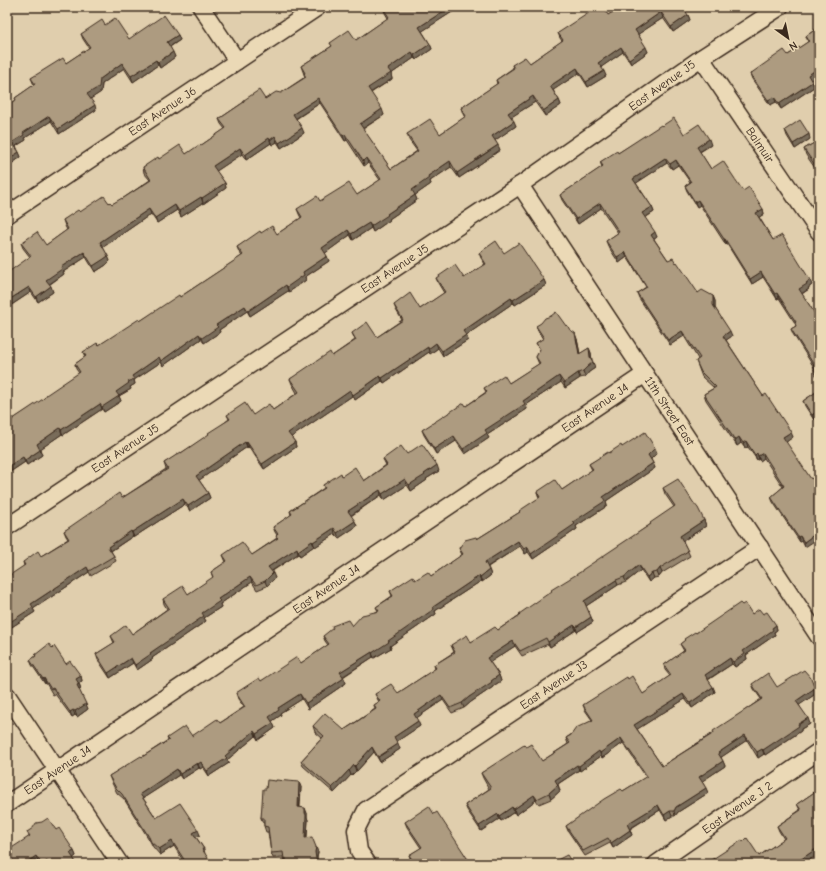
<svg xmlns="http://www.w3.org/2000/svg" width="826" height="871" viewBox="0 0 826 871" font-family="'Comic Neue',sans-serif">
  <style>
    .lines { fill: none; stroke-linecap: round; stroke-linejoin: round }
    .minor-casing { stroke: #3b2a1e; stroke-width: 19 }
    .minor { stroke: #ebd9b6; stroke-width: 16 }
    .wall { fill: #95856e; stroke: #3b2a1e }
    .shaded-wall { fill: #796c5a; stroke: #3b2a1e }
    .building { fill: #ad9b80; stroke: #3b2a1e }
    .labels { text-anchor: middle; stroke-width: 3; stroke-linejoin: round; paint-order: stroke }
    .street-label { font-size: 12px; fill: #3b2a1e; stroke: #ebd9b6 }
  </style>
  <rect width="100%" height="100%" fill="#e0cead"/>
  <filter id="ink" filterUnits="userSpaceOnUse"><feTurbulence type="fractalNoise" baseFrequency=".025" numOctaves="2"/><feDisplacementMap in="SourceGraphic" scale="8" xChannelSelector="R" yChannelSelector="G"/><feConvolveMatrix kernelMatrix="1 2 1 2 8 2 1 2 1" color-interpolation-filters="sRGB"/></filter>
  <g filter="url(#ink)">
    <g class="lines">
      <!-- minor casing -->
      <g class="minor-casing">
        <g id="minor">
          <polyline points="201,7 237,61"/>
          <path id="s1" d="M701,58L819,232"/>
          <path id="s2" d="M520,185L819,637"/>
          <path id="s3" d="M7,215L318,7"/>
          <path id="s4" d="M7,527L520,185L701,58L780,7"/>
          <polyline points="7,695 120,864"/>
          <path id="s5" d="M7,804L645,374"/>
          <path id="s6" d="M368,864L359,851L356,830L366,810L760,547"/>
          <path id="s7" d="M656,864L819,751"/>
        </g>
      </g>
      <!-- minor -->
      <use href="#minor" class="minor"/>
    </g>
    <!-- wall -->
    <g class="wall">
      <polygon points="460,7 422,31 430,44 432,49 416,60 414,58 391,74 392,79 371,93 384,115 363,129 391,169 417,151 409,140 407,134 440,134 465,117 463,114 461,108 497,84 496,80 513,68 512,65 530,63 562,41 560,38 558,33 608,15 621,7 688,15 690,20 673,32 663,18 638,34 648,52 631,64 623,52 601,67 606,76 588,87 579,73 553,90 559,100 561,105 545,116 535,102 511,117 516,126 495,140 500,150 477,166 459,178 451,167 430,181 431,184 415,195 417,200 389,219 390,220 373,232 371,228 353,240 350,235 325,253 329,261 305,277 306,280 289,292 288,291 250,316 247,311 219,330 220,332 204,343 201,339 163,366 161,362 134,380 135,384 130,387 131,389 119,396 121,401 104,412 102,409 63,435 62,434 40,449 42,455 27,465 25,462 7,474 7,423 43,400 79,373 76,369 75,364 85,357 83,352 99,345 140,321 180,297 242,256 239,252 237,247 261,233 277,234 301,218 299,214 297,209 320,201 357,195 380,180 368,163 364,166 347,140 345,141 320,103 296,119 304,133 292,141 281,148 277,142 272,145 271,143 246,160 242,154 216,171 225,183 226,188 203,204 203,203 181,217 177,210 157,223 151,214 103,247 110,261 106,265 95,272 86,257 63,272 64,274 49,285 53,292 38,302 31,292 7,308 30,257 23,248 21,243 46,245 67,230 65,226 63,220 80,212 109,203 112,204 122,199 150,180 144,173 143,167 159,159 186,154 200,146 225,129 221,124 219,119 244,102 244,100 265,99 281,93 305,77 301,66 332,46 330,43 356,40 388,18 385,13 383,8"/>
      <polygon points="105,25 129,39 178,35 180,40 170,47 175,57 160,68 158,65 133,82 124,68 102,84 101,92 90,99 96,110 59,134 51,121 25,138 26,140 16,146 21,157 7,167 16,100 15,98 34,85 31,78 66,63 89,48 83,39 81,34"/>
      <polygon points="819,27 819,74 811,80 814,87 781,109 776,102 770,105 752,79 750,74 788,55 808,42 806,36"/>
      <polygon points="662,126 684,134 711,145 700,152 711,169 743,191 763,209 764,214 759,217 773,240 812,285 808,288 809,289 802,294 819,320 819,379 816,375 814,369 815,369 793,334 791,329 796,326 795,323 779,298 777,299 763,277 752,284 727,244 726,245 700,205 697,207 687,191 685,186 690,182 678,165 672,169 667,163 636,183 652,207 654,212 645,218 657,237 654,239 668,260 698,293 713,296 715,301 715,308 732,336 726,340 763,396 793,437 786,442 805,547 802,541 800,542 773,502 771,497 783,487 764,458 760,461 759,459 757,460 748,447 745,448 741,443 737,446 706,400 704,394 714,388 702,377 696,361 698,359 684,336 670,345 639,298 637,293 646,287 627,257 619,263 608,246 606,241 618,233 601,208 578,224 562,200 560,195 602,167 600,162 618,153"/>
      <polygon points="785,130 810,139 795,149 787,136"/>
      <polygon points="819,140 819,174 806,155 804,149"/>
      <polygon points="479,253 504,253 544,280 546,285 515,305 513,303 466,335 468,340 443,356 438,348 430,354 429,352 384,383 382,381 355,400 352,396 291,437 295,442 296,447 264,469 249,447 248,448 247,447 199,480 208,493 210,498 190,511 185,504 134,537 133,536 111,551 114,556 116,561 91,576 89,572 33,609 35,612 7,630 24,566 23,562 41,556 68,539 66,536 64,531 122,498 166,469 164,463 181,453 209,435 229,419 227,415 253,415 273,410 297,393 292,384 290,379 332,356 355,340 352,333 377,337 402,320 396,310 394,305 420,309 444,293 438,283 436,278 464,278 485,264 481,258"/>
      <polygon points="536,326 566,326 577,339 580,354 589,348 591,353 592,360 595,368 589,372 585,377 580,378 565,388 561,382 526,405 527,409 487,435 489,438 465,454 456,441 436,454 424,435 422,430 466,406 486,392 484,388 509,383 539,364 536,357 540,350 536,343 543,339 538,331"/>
      <polygon points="819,390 814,420 805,406 803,401"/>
      <polygon points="622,447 657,453 651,459 655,468 606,501 607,506 576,526 577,529 533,559 528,552 525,554 520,546 488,567 491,575 482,582 481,581 435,611 436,614 390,646 391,648 374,658 373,657 343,677 346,683 308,709 302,699 280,713 281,715 272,721 275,728 258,740 256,736 227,760 229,763 209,776 203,767 200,769 199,768 182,779 179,775 143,798 156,818 200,835 196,837 204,849 205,854 212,864 185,864 174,846 160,855 153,847 150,841 124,799 117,793 111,781 109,776 142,757 168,740 167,738 192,736 220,723 244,707 238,699 236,693 261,681 301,663 328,645 325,641 323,636 352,626 378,611 376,607 392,596 390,591 415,580 431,576 462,555 459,548 477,539 520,512 539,498 537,492 562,490 592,470 589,464 609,453"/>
      <polygon points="407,454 439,471 426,479 427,480 411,491 407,485 384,500 381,495 351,516 357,526 339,538 335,534 315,547 314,546 300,556 298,554 271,572 275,578 267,586 257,590 252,582 220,604 221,607 204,618 206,621 152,658 153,659 137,670 133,663 110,678 98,660 96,654 114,643 111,636 132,634 167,609 164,604 163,599 188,594 213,578 211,572 226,562 223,555 252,555 277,538 276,536 277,535 275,532 273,527 291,515 290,511 324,488 323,485 342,476 364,481 386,465 383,459"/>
      <polygon points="663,488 704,520 706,526 683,541 690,556 662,573 659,577 654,578 649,582 641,570 626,582 618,585 586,606 593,622 577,632 576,630 550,647 548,644 522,656 515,646 490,662 499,675 501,681 493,686 493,687 471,702 464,708 452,713 443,700 416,718 420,726 397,741 400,749 380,762 374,752 357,771 356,771 351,776 351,775 334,793 303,766 301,761 322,738 315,732 313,726 344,730 375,709 374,705 379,702 375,694 398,693 435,669 434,665 454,652 451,645 471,642 498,630 651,524 674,507 665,494"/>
      <polygon points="742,605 752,614 763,614 776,625 777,630 774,632 775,635 746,655 747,659 735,667 732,664 708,680 713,687 715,692 692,708 685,699 637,729 662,766 713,733 761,699 754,689 752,684 817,693 799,705 810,724 801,729 801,731 765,755 764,754 758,758 747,740 721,757 725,766 702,781 708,793 678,812 675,816 672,816 666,820 660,810 630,829 632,835 613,848 610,843 585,856 568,831 566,826 623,791 646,777 623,743 602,758 601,756 580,771 579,770 558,784 560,791 551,799 539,804 536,800 516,815 514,812 501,821 499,819 481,831 467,810 465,805 489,789 483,778 481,773 526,747 542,761 568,744 566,738 592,720 585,710 583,705 600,695 643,694 670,676 665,670 664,665 684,651 680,644 696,633"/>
      <polygon points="52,648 66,664 81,676 82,681 79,683 81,689 79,690 88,709 77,717 75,715 72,717 55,694 53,695 46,683 45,684 32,665 30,660 36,656 35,655"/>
      <polygon points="301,787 300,807 307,813 307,817 308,820 307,838 318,852 317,857 318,864 285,864 283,857 273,858 271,853 268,832 266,832 264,826 264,823 263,823 261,818 266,789"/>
      <polygon points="819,789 803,864 705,864 743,842 759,856 784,839 779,831 777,826 800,810 797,804"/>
      <polygon points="434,814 471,864 413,864 411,861 409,855 421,848 407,827 405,822"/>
      <polygon points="56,830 74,851 76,856 73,858 77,864 40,864 38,861 34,864 7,864 29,836 27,832"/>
    </g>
    <!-- shaded-wall -->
    <g class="shaded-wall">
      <polygon points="450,7 460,7 421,32 419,27"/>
      <polygon points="476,7 484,7 478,11"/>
      <polygon points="661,12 663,18 637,35 635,30"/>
      <polygon points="688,15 690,20 673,32 671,27"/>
      <polygon points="178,35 180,40 169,47 167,42"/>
      <polygon points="430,44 432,49 416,60 414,55"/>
      <polygon points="621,47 623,52 600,68 598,63"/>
      <polygon points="646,47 648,52 631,64 629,59"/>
      <polygon points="173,52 175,57 160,68 158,62"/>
      <polygon points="412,52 414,58 391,74 392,79 370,93 368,88 388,69"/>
      <polygon points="156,60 158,65 133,82 131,76"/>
      <polygon points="122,63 124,68 102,84 101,92 89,100 87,94 100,79"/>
      <polygon points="577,68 579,73 552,91 550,86"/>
      <polygon points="819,68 819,74 810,81 808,75"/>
      <polygon points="604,71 606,76 588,87 586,82"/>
      <polygon points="812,82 814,87 781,109 779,104"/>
      <polygon points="533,96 535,102 510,118 508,113"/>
      <polygon points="774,97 776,102 770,105 768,100"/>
      <polygon points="318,98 320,103 295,119 293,114"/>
      <polygon points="559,100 561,105 545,116 543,111"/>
      <polygon points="95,105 96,110 59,134 58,129"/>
      <polygon points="382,109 384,115 362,129 360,124"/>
      <polygon points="49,116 51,121 25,138 26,140 16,146 17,149 16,150 13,142 23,133"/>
      <polygon points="514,121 516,126 494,141 492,136"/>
      <polygon points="302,128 304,133 281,148 279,143"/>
      <polygon points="345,134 347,140 345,141 343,136"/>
      <polygon points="809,134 810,139 795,149 793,144"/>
      <polygon points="275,136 277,142 272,145 270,140"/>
      <polygon points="269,138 271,143 246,160 245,155"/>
      <polygon points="709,139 711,145 699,152 697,147"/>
      <polygon points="498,145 500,150 477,166 459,178 457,173"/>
      <polygon points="240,148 242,154 215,172 213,166"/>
      <polygon points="19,152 21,157 7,167 7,160"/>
      <polygon points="366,158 368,163 364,166 363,161"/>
      <polygon points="665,158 667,163 635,184 633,179"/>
      <polygon points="676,160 678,165 672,169 670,164"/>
      <polygon points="450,161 451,167 430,181 431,184 414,196 412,190 428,176"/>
      <polygon points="225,183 226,188 203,204 202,198"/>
      <polygon points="415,195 417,200 389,219 390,220 373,232 371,226 387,214"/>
      <polygon points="201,197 203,203 181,217 179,211"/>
      <polygon points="698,200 700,205 697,207 695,202"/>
      <polygon points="600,203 601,208 578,224 576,219"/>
      <polygon points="175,205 177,210 157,223 155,218"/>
      <polygon points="652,207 654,212 644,218 642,213"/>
      <polygon points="149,209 151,214 102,248 100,242"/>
      <polygon points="763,209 764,214 758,218 756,213"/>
      <polygon points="369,223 371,228 353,240 351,234"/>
      <polygon points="348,230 350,235 324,254 322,248"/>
      <polygon points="655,232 657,237 653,240 651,235"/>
      <polygon points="724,239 725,239 727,244 726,245"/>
      <polygon points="84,252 86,257 63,272 64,274 48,285 46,280 61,267"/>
      <polygon points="625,252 627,257 619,263 617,257"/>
      <polygon points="108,256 110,261 106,265 95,272 93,266"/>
      <polygon points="327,256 329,261 305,277 306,280 289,292 287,287 303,272"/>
      <polygon points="761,272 763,277 752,284 750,279"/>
      <polygon points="544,280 546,285 515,305 513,300"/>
      <polygon points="810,280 812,285 808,288 809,289 801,294 799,289"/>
      <polygon points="286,285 288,291 250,316 248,311"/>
      <polygon points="51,286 53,292 38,302 36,297"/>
      <polygon points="29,287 31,292 7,308 7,301"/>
      <polygon points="777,293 779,298 777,299 775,294"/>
      <polygon points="713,296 715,301 715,310 713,305"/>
      <polygon points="511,298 513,303 465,336 463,331"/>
      <polygon points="245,306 247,311 219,330 220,332 204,343 202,338 216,325"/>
      <polygon points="682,331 684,336 670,345 668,340"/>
      <polygon points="730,331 732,336 725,341 723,336"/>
      <polygon points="575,333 577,339 581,359 579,354"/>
      <polygon points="199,334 201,339 163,366 161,361"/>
      <polygon points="466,335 468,340 443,356 442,351"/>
      <polygon points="436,343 438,348 430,354 428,349"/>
      <polygon points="428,347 429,352 384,383 382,378"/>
      <polygon points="589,348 591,353 592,362 590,357"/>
      <polygon points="159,357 161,362 134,380 135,384 130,387 131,389 119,396 121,401 104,412 102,407 116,392 128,382 132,376"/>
      <polygon points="593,362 595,368 589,372 585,377 583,371 587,367"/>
      <polygon points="578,373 580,378 565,388 564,383"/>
      <polygon points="380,376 382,381 355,400 353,395"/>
      <polygon points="559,376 561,382 526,405 527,409 487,435 489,438 465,454 463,449 485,430 523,401"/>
      <polygon points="350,390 352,396 290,438 288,433"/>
      <polygon points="100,404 102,409 63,435 61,430"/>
      <polygon points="819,410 819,417 814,420 812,415"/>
      <polygon points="60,428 62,434 39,450 37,444"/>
      <polygon points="791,432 793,437 785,443 783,437"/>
      <polygon points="454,436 456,441 436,454 434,449"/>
      <polygon points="739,437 741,443 737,446 735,440"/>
      <polygon points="746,441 748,447 745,448 743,443"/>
      <polygon points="245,442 247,447 198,481 196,476"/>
      <polygon points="247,442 249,447 248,448 246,443"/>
      <polygon points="295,442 296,447 264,469 262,464"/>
      <polygon points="655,448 657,453 650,460 648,455"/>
      <polygon points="40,450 42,455 27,465 25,460"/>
      <polygon points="757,453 759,459 757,460 755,455"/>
      <polygon points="763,453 764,458 760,461 758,456"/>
      <polygon points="23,457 25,462 7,474 7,467"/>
      <polygon points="653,463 655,468 606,501 607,506 576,526 577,529 533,559 531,554 573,522 603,497"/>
      <polygon points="437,465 439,471 426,479 427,480 411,491 409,485 424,474"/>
      <polygon points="405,479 407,485 384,500 382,494"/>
      <polygon points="380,490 381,495 350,516 348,511"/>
      <polygon points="208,493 210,498 190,511 188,506"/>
      <polygon points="183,499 185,504 134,537 132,532"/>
      <polygon points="704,520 706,526 682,541 680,536"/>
      <polygon points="355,521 357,526 339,538 337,533"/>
      <polygon points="334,528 335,534 315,547 313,542"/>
      <polygon points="131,531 133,536 109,552 108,547"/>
      <polygon points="819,531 819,538 805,547 804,542"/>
      <polygon points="800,536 802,541 800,542 798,537"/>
      <polygon points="312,541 314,546 300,556 298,551"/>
      <polygon points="518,541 520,546 487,567 485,562"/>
      <polygon points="527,546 528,552 525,554 524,549"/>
      <polygon points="297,548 298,554 270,572 268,567"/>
      <polygon points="639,565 641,570 626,582 624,577"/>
      <polygon points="87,567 89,572 33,609 35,612 7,630 7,624 31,604"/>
      <polygon points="660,568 662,573 659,577 657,572"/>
      <polygon points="489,570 491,575 482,582 480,577"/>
      <polygon points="273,573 275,578 267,586 265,581"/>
      <polygon points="652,573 654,578 649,582 647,577"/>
      <polygon points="479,576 481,581 435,611 436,614 390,646 391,648 374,658 372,653 433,607"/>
      <polygon points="250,577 252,582 220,604 221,607 204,618 206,621 152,658 153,659 137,670 135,665 202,613 218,599"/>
      <polygon points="616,580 618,585 586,606 584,601"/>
      <polygon points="591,617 593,622 577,632 576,627"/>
      <polygon points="574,625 576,630 550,647 548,642"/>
      <polygon points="776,625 777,630 774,632 775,635 746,655 747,659 735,667 733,662 743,651"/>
      <polygon points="513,641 515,646 489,663 487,658"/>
      <polygon points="372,652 373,657 342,677 340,672"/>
      <polygon points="131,658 133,663 110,678 108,673"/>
      <polygon points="730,658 732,664 707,680 705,675"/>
      <polygon points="499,675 501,681 493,686 493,687 471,702 464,708 462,703 469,697"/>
      <polygon points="81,676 82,681 77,684 76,679"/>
      <polygon points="44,678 46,683 45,684 43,679"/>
      <polygon points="344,678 346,683 308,709 306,703"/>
      <polygon points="79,684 81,689 79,690 77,685"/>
      <polygon points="713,687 715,692 692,708 690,703"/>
      <polygon points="815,688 817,693 798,706 796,701"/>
      <polygon points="300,694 302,699 280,713 281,715 271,722 269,717 278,708"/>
      <polygon points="683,694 685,699 636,730 634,725"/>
      <polygon points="441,695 443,700 415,719 414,714"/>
      <polygon points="86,704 88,709 77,717 75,711"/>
      <polygon points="73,710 75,715 72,717 70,712"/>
      <polygon points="808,718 810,724 801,729 801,731 765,755 763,750"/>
      <polygon points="418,721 420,726 396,742 394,737"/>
      <polygon points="273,723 275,728 258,740 256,734"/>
      <polygon points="254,731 256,736 227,760 229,763 209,776 207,771"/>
      <polygon points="745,735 747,740 720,758 718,753"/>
      <polygon points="621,738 623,743 602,758 600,753"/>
      <polygon points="398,744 400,749 380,762 378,757"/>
      <polygon points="372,747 374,752 357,771 355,766"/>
      <polygon points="762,749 764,754 758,758 757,752"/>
      <polygon points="599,751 601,756 580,771 579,766"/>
      <polygon points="723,761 725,766 701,782 699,777"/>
      <polygon points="201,762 203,767 200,769 198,764"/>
      <polygon points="197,763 199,768 182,779 180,774"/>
      <polygon points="354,765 356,771 351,776 349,771"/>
      <polygon points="577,765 579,770 556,785 555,780"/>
      <polygon points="177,769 179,775 142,799 140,794"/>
      <polygon points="349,770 351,775 334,793 332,788"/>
      <polygon points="299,782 301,787 299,812 298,807"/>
      <polygon points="558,785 560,791 551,799 549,793"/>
      <polygon points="706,788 708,793 678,812 675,816 674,811 676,807"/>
      <polygon points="534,795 536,800 516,815 514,809"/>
      <polygon points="658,805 660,810 629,829 627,824"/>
      <polygon points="512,807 514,812 501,821 499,816"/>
      <polygon points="305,808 307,813 307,817 308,820 306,843 305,838"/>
      <polygon points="670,811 672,816 666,820 664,815"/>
      <polygon points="498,814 499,819 481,831 479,826"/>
      <polygon points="198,830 200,835 195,838 193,833"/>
      <polygon points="630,830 632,835 613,848 611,843"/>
      <polygon points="172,841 174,846 160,855 159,849"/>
      <polygon points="316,847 318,852 317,857 318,864 316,859 315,852"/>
      <polygon points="819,847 819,854 803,864 794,864"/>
      <polygon points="74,851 76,856 72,859 70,853"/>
      <polygon points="36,856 38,861 34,864 24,864"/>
      <polygon points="47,861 48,864 42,864"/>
    </g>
    <!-- building -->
    <g class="building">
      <polygon points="384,7 450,7 419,27 430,44 414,55 412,52 388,69 391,73 368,88 382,109 360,124 391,169 418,151 407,134 430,119 440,134 466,116 461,108 498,83 496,80 514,68 512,65 525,57 530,63 563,40 558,33 598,7 603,7 608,15 621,7 683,7 688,15 671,27 661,12 635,30 646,47 629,59 621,47 598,63 604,71 586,82 577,68 550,86 559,100 543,111 533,96 508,113 514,121 492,136 498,145 475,160 475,161 457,173 450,161 428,176 429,178 412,190 415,195 387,214 388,215 371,226 369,223 351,234 348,230 322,248 327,256 303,272 304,275 287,287 286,285 248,311 245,306 216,325 218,327 202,338 199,334 161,361 159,357 132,376 134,379 128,382 129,383 116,392 119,396 102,407 100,404 61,430 60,428 37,444 40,450 25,460 23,457 7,467 7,423 43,399 46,396 46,395 80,372 75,364 86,356 83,352 97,343 99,345 139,319 140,321 179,295 180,297 243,255 237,247 260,231 261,233 272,226 277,234 302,217 297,209 317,196 320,201 349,183 357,195 381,179 366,158 363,161 345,134 343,136 318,98 293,114 302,128 290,136 279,143 275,136 270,140 269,138 245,155 240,148 213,166 225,183 202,198 201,197 179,211 175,205 155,218 149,209 100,242 108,256 104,259 93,266 84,252 61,267 62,269 46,280 51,286 36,297 29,287 7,301 7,273 31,256 21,243 37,232 46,245 68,229 63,220 78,210 80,212 104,196 109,203 110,202 112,204 122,198 122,199 151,180 143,167 158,157 159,159 180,145 186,154 199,145 200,146 226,128 219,119 244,102 244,100 259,90 265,99 276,92 281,93 306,77 304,74 305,73 301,66 332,46 330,43 349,30 356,40 389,17 383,8"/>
      <polygon points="164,15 178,35 167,42 173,52 158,62 156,60 131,76 122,63 100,79 99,87 87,94 95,105 58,129 49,116 23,133 24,135 13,142 15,144 14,145 19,152 7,160 7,105 16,100 15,98 35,84 31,78 63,58 66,63 90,47 81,34 102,20 105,25 115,18 129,39"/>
      <polygon points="819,27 819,68 808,75 812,82 779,104 774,97 768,100 750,74 784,50 788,55 809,41 806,36"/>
      <polygon points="674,118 684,134 699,124 709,139 697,147 711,169 723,161 743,191 749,187 763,209 756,213 773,240 782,235 810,280 806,283 807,284 799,289 819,320 819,377 814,369 816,368 791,329 796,326 795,323 796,322 777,293 775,294 761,272 750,279 725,239 724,239 698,200 695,202 685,186 691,182 676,160 670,164 665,158 633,179 652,207 642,213 655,232 651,235 668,260 673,258 676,263 677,262 698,293 702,290 713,296 713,305 730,331 723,336 763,396 766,394 791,432 783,437 811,479 815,476 819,482 819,531 804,542 800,536 798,537 771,497 784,486 763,453 758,456 757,453 755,455 746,441 743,443 739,437 735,440 704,394 716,387 701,372 696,361 700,358 682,331 668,340 637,293 647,287 625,252 617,257 606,241 619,232 600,203 576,219 560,195 603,166 600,162 617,151 618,153 661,125 662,126"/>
      <polygon points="800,120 809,134 793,144 785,130"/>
      <polygon points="819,140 819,171 804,149"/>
      <polygon points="496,241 504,253 519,243 544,280 513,300 511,298 463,331 466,335 442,351 436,343 428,349 428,347 382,378 380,376 353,395 350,390 288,433 295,442 262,464 247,442 246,443 245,442 196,476 208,493 188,506 183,499 132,532 131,531 108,547 114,556 89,571 87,567 31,604 33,607 7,624 7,577 25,565 23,562 38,551 41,556 69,539 64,531 119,493 122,498 168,469 164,463 181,452 181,453 209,434 208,433 230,419 227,415 245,403 253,415 269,404 273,410 299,392 290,379 330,352 332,356 356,340 352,333 367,322 377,337 403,320 394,305 410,293 420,309 445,292 436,278 455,265 464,278 486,264 479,253"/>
      <polygon points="556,312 566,326 567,325 570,330 575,333 579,354 589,348 590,357 593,362 587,367 583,371 578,373 564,383 559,376 523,401 525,404 485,430 487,433 463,449 454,436 434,449 422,430 464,403 466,406 487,392 484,388 504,375 509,383 540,363 536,357 540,349 536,343 544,338 536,326 541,323 545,318 551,316"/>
      <polygon points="819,390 819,410 812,415 803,401"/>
      <polygon points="645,432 655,448 648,455 653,463 603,497 605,501 573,522 575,524 531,554 527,546 524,549 518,541 485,562 489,570 480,577 479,576 433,607 434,609 388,641 389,642 372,653 372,652 340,672 344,678 306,703 300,694 278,708 279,710 269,717 273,723 256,734 254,731 225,756 227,758 207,771 201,762 198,764 197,763 180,774 177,769 140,794 156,818 180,803 198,830 193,833 204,849 202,849 212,864 187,864 172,841 159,849 151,842 149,837 122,794 116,788 109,776 141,756 142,757 169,740 167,738 185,726 192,736 217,719 220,723 245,707 236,693 259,678 261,681 297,657 301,663 329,644 323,636 333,628 332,626 348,620 352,626 362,615 379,611 376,607 393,596 390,591 413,576 415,580 428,572 431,576 463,554 459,548 465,540 476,537 477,539 520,512 519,511 540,497 537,492 555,480 562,490 593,469 589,464 608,452 609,453 621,445 622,447"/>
      <polygon points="422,444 437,465 424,474 425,475 409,485 405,479 382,494 380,490 348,511 355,521 337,533 334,528 313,542 312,541 298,551 297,548 268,567 273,573 265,581 256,585 250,577 218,599 220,601 202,613 204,616 150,653 151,654 135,665 131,658 108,673 96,654 115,642 111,636 126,625 132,634 169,608 163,599 183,586 188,594 213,577 211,572 227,561 223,555 242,542 252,555 278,538 276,536 278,534 273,527 292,514 290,511 325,488 323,485 341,473 342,476 355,467 364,481 387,465 383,459 401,446 407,454"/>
      <polygon points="678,479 693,502 698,508 704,520 680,536 688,551 660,568 657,572 652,573 647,577 639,565 624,577 616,580 584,601 591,617 576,627 574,625 548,642 546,638 520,651 513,641 487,658 499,675 491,681 492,682 469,697 462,703 450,708 441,695 414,714 418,721 394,737 398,744 378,757 372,747 355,766 354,765 349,771 349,770 332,788 301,761 324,736 313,726 325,713 344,730 376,709 374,705 380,701 375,694 391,684 398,693 436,668 434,665 455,652 451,645 467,635 471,642 495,627 498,630 520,615 519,614 552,591 551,590 582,571 582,570 651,524 650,523 675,506 663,488"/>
      <polygon points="740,603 742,605 745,603 752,614 759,609 763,614 767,612 776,625 772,628 773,630 743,651 745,654 733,662 730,658 705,675 713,687 690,703 683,694 634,725 662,766 714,733 713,731 762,699 752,684 768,673 777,687 804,670 811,678 815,688 796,701 808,718 798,724 799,726 763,750 762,749 757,752 745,735 718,753 723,761 699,777 706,788 676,807 674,811 670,811 664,815 658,805 627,824 630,830 611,843 608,838 583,851 566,826 604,799 621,789 623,791 647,776 621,738 600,753 599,751 579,766 577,765 555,780 558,785 549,793 537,799 534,795 514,809 512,807 499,816 498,814 479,826 465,805 491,788 481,773 524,745 526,747 531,744 542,761 570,743 566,738 571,735 576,728 593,720 583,705 627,677 628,679 632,676 643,694 671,675 664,665 685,650 680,644 685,640 684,639 695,632 696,633"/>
      <polygon points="49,644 52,648 54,646 66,664 70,661 81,676 76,679 79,684 77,685 86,704 75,711 73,710 70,712 53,688 51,689 44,678 43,679 30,660 36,656 35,655"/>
      <polygon points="267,780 276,781 276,780 299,782 298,807 305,808 305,813 306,815 305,838 312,837 316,847 315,852 316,859 318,864 286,864 286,858 284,859 283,852 271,853 268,827 264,826 264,818 261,818 263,789 266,789"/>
      <polygon points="819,789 819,847 794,864 705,864 742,840 743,842 747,838 759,856 785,838 777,826 801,810 797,804"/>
      <polygon points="429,806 434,814 437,812 471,864 415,864 409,855 422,847 405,822"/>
      <polygon points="48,818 56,830 59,828 74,851 70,853 77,864 49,864 47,861 42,864 36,856 24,864 7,864 7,851 30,836 27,832 33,828 36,823 42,822"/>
      <polygon points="567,855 573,864 552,864 555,861"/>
    </g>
  </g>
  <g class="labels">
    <!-- street labels -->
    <g class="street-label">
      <text dy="4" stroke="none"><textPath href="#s4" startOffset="790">East Avenue J5</textPath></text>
      <text dy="4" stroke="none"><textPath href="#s3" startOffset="187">East Avenue J6</textPath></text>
      <text dy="4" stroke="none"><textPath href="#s1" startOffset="105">Balmuir</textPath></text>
      <text dy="4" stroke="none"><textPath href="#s4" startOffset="466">East Avenue J5</textPath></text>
      <text dy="4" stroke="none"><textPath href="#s5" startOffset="709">East Avenue J4</textPath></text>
      <text dy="4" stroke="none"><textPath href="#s2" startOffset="271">11th Street East</textPath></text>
      <text dy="4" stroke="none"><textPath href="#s4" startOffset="142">East Avenue J5</textPath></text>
      <text dy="4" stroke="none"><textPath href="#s5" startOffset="385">East Avenue J4</textPath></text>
      <text dy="4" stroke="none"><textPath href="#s6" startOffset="285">East Avenue J3</textPath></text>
      <text dy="4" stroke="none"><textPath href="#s5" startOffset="61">East Avenue J4</textPath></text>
      <text dy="4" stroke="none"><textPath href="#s7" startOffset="99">East Avenue J 2</textPath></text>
    </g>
  </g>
  <!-- margin -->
  <rect width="826" height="871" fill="none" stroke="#ebd9b6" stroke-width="24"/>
  <rect x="12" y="12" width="802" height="847" fill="none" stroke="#3b2a1e" stroke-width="1.5" filter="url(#ink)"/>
  <!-- north arrow -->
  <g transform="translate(788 38) rotate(147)" stroke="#ebd9b6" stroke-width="3" paint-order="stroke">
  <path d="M0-3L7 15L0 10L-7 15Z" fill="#3b2a1e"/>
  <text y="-6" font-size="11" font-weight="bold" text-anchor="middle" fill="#3b2a1e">N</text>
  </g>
</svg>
